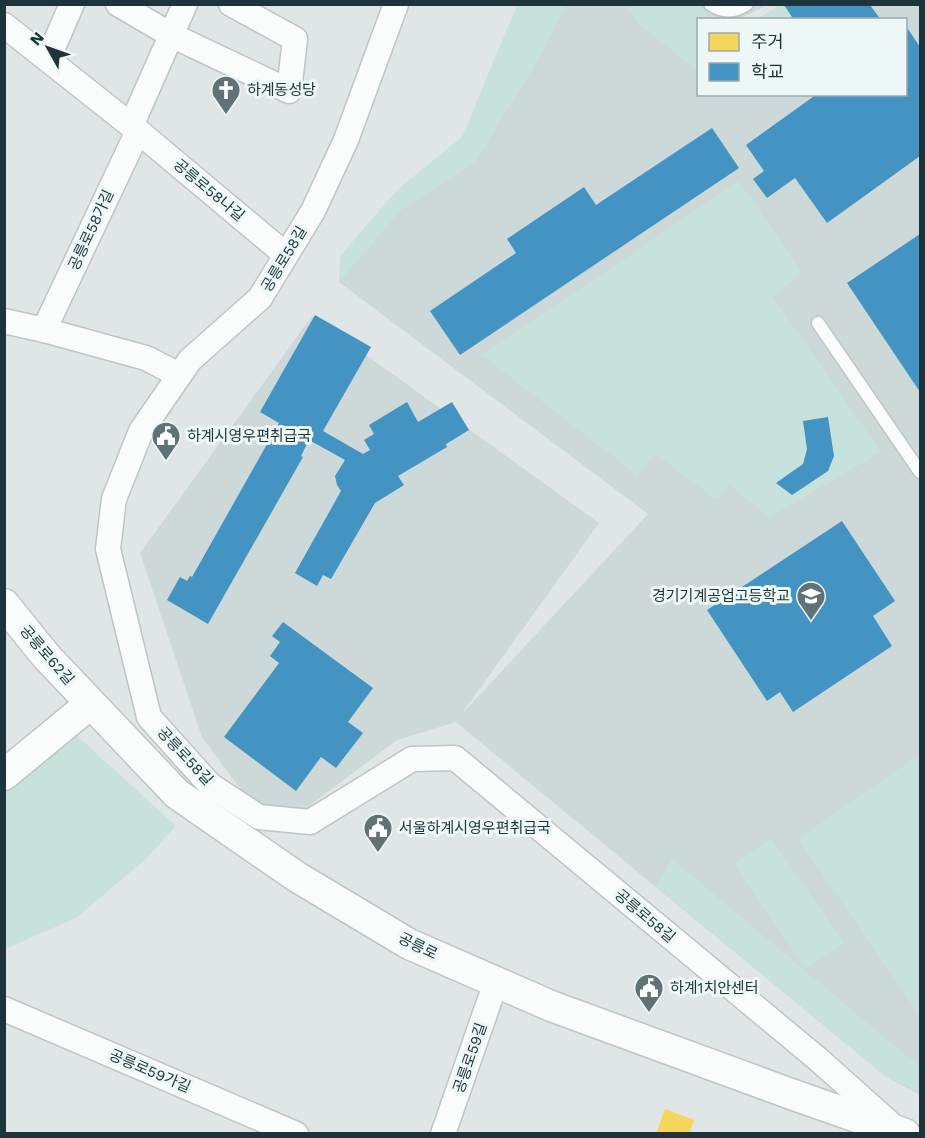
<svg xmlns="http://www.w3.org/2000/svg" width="925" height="1138" viewBox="0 0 925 1138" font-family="'Work Sans','Noto Sans KR',sans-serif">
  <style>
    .built { fill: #cdd8d8 }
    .green { fill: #c7e2dc }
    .homes { fill: #f6d55c }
    .schools { fill: #4393c3 }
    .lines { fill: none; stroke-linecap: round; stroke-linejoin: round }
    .service-casing { stroke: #bfc4c5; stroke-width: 15 }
    .minor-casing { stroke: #bfc4c5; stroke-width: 27 }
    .tertiary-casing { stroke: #bfc4c5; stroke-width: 33 }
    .service { stroke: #fafbfb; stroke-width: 12 }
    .minor { stroke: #fafbfb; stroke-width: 24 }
    .tertiary { stroke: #fafbfb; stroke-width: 30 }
    .labels { text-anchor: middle; stroke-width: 6; stroke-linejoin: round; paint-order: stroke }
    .poi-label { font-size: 15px; fill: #1d343a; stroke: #ecf7f6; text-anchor: start }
    .street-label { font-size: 15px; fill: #1d343a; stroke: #ecf7f6 }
  </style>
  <rect width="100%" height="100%" fill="#e0e6e6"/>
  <!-- built -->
  <g class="built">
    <polygon points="547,5 661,5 698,54 698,94 906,94 906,20 801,19 829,5 920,5 920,1095 885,1076 456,722 397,740 273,833 202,737 140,553 312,316 599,523 460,716 648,514 339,282 362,239 473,142"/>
    <polygon points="681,5 767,5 740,19 698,20"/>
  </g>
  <!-- green -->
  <g class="green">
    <polygon points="517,5 566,5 537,62 475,162 401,210 339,282 340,256 398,189 462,137"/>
    <polygon points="624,5 699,5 711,19 698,20 698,71 642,27"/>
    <polygon points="779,5 831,5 807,19 756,20"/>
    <polygon points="739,181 802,272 773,297 881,452 770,517 729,485 716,500 656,454 637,475 482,355"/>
    <polygon points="73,732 176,826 146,859 76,918 5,949 5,787"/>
    <polygon points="920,754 920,1016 798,839"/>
    <polygon points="771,838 844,943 806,969 734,864"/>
    <polygon points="672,859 903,1053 920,1064 920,1092 885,1076 656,886"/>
  </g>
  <!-- homes -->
  <polygon class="homes" points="665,1109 694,1120 689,1134 656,1134"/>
  <!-- schools -->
  <g class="schools">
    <polygon points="784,5 870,5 881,20 794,20"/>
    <polygon points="908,29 920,47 920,156 827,223 795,178 767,198 753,179 764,171 746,145 817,94 906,94 906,31"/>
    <polygon points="712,128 739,168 460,355 430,311 516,253 507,239 584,187 596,205"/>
    <polygon points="920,234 920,392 847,283"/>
    <polygon points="315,315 371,347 323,431 363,454 370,450 364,440 374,434 369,425 407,402 418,422 452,402 469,430 446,444 447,447 398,476 404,485 375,503 331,579 323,575 317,586 295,573 341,491 337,485 335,476 345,460 309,440 301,456 303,457 208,624 167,600 180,577 187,581 190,576 192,577 279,423 260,412"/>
    <polygon points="828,417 834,456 828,471 792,495 776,483 803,464 807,449 803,421"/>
    <polygon points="842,521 895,601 873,616 892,646 793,712 780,692 767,701 707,610"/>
    <polygon points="283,622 373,688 348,722 363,733 336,768 321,757 296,791 224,737 279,663 270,656 280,642 272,636"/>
  </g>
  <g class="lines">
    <!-- service casing -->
    <g class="service-casing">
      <g id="service">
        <path d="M710,4C723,13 734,13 747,4"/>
        <polyline points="818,323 920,472"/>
      </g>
    </g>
    <!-- minor casing -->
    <g class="minor-casing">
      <g id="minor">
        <polyline points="118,4 171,35 289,91 295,39 231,4"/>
        <polyline points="396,4 346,140 313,211 260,298 190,360 141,431 114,499 108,549 149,717 210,785 259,817 310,822 412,759 455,758 819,1060 895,1128"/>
        <polyline points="4,25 138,131 286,255"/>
        <polyline points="48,59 72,4"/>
        <polyline points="131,126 185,4"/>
        <polyline points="4,321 44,330 146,358 179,375"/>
        <polyline points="44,330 138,131"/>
        <polyline points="4,1009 296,1134"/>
        <polyline points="443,1134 496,982"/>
      </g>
    </g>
    <!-- tertiary casing -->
    <g class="tertiary-casing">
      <g id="tertiary">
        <polyline points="4,604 46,656 177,794 297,877 409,944 551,1006 791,1094 905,1134"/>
        <polyline points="4,775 90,704"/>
      </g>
    </g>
    <!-- service -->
    <use href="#service" class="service"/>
    <!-- minor -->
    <use href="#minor" class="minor"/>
    <!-- tertiary -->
    <use href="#tertiary" class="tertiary"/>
  </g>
  <!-- icons -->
  <defs>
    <g id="church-pin" transform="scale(1.5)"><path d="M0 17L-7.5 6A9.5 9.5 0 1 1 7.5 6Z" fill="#617276" stroke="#ecf7f6"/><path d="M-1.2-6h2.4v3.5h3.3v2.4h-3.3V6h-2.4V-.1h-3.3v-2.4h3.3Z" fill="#fff"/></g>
    <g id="civic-pin" transform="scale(1.5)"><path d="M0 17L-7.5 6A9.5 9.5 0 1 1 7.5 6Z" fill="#617276" stroke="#ecf7f6"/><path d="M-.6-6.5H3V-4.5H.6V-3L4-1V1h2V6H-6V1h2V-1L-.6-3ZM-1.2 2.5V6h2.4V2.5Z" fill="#fff"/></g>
    <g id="school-pin" transform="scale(1.5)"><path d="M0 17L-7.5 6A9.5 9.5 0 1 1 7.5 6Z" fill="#617276" stroke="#ecf7f6"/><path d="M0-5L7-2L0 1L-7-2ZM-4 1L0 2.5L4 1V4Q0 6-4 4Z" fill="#fff"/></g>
  </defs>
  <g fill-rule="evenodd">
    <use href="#church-pin" x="226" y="90"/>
    <use href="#civic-pin" x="166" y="436"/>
    <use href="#school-pin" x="811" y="596"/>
    <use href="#civic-pin" x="378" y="828"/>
    <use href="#civic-pin" x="649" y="988"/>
  </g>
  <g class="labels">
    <!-- poi labels -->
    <g class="poi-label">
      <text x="247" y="95">하계동성당</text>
      <text x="187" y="441">하계시영우편취급국</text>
      <text x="790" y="601" text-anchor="end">경기기계공업고등학교</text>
      <text x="399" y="833">서울하계시영우편취급국</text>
      <text x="670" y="993">하계1치안센터</text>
    </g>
    <!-- street labels -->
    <g class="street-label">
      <text transform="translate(209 190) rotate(40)" y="5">공릉로58나길</text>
      <text transform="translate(91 230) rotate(-65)" y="5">공릉로58가길</text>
      <text transform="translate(284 259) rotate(-59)" y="5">공릉로58길</text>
      <text transform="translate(47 655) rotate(49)" y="5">공릉로62길</text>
      <text transform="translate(185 756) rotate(47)" y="5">공릉로58길</text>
      <text transform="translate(645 916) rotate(40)" y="5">공릉로58길</text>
      <text transform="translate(418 946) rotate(26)" y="5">공릉로</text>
      <text transform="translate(470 1058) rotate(-71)" y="5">공릉로59길</text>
      <text transform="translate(150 1071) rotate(23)" y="5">공릉로59가길</text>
    </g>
  </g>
  <!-- border -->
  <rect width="925" height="1138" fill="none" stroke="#1d343a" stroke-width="12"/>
  <!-- legend -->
  <rect x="697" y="18" width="210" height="78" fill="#ecf7f6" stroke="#99a9ab" stroke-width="1.5"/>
  <rect x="709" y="33" width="30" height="18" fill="#f6d55c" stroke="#99a9ab" stroke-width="1.5"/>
  <text x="751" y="48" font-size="18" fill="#1d343a">주거</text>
  <rect x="709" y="63" width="30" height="18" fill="#4393c3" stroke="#99a9ab" stroke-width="1.5"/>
  <text x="751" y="78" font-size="18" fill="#1d343a">학교</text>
  <!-- north arrow -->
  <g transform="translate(48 48) rotate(310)" stroke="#ecf7f6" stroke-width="4.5" paint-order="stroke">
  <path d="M0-4.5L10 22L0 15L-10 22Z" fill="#1d343a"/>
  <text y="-9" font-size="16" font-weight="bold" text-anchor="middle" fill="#1d343a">N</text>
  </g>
</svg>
